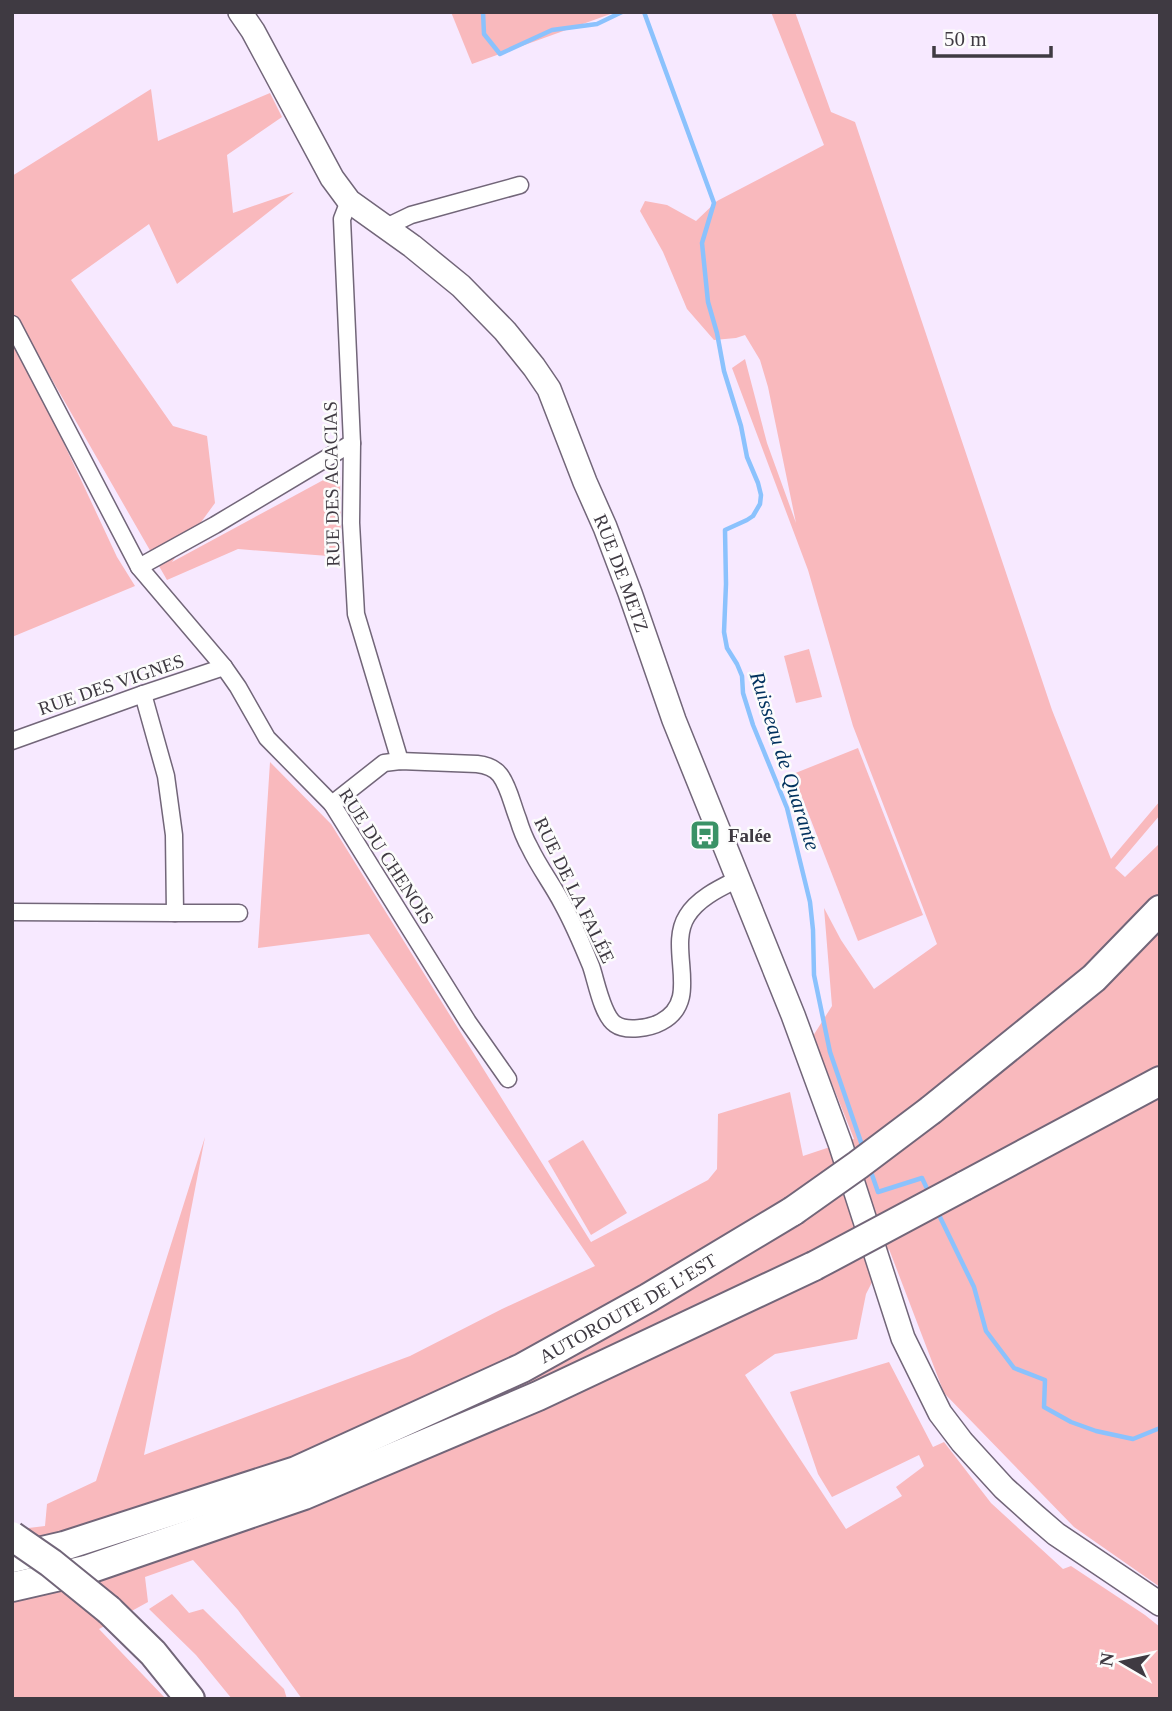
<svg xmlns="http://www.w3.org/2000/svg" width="1172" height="1711" viewBox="0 0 1172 1711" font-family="Georgia,serif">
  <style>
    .green { fill: #f9b9bd }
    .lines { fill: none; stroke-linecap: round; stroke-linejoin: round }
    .stream { stroke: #8bc2fd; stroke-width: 4.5 }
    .minor-casing { stroke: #726679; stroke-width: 19 }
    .secondary-casing { stroke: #726679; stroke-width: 26 }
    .motorway-casing { stroke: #726679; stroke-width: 32 }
    .minor { stroke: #fff; stroke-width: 16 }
    .secondary { stroke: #fff; stroke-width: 23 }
    .motorway { stroke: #fff; stroke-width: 28 }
    .motorway-bridge-casing { stroke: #726679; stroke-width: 32; stroke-linecap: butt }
    .motorway-bridge { stroke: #fff; stroke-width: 28 }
    .labels { text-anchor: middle; stroke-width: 5; stroke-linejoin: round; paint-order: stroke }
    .street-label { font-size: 19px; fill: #3f3a42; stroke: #fcfcfc }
    .poi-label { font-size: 19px; font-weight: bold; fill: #3f3a42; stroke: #fcfcfc; text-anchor: start }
    .water-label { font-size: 21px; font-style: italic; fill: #00315e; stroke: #fcfcfc }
  </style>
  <rect width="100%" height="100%" fill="#f7e9ff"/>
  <!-- green -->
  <g class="green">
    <polygon points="451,12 616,12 472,64"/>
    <polygon points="771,12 795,12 831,112 855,122 1052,710 1111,859 1160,801 1160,815 1115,868 1125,877 1160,843 1160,1587 1074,1527 944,1393 889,1249 866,1294 857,1339 775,1354 745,1375 846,1529 902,1496 896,1487 924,1466 919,1455 832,1497 818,1474 790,1392 889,1362 933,1447 944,1442 991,1503 1063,1569 1071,1566 1145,1615 1160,1627 1160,1699 302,1699 238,1610 193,1560 145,1577 148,1602 99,1629 166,1699 12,1699 12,1530 45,1526 47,1504 96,1481 205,1137 144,1455 410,1356 502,1309 595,1266 369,934 258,948 270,762 331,824 591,1242 708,1180 717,1169 718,1114 790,1092 803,1156 854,1139 813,1036 832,1006 824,908 841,940 874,989 937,944 853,726 808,570 732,368 745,359 767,443 796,523 768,387 760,360 745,335 736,338 714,340 687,309 663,252 640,211 645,201 667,205 696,221 717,201 824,145"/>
    <polygon points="151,89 158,141 270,93 282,117 227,155 233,213 294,192 177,284 149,224 71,280 173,426 207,436 215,503 172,562 340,471 341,557 238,549 167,580 31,343 12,315 12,176"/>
    <polygon points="12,343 24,358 117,557 135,586 12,637"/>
    <polygon points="809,649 822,697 796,703 784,656"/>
    <polygon points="858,748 923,915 858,941 793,774"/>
    <polygon points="583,1140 627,1213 591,1235 548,1161"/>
    <polygon points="172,1594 189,1613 203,1609 284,1689 287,1699 232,1699 196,1655 149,1609"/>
  </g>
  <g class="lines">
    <!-- stream -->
    <g class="stream">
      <polyline points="483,12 484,34 500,54 552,30 597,24 622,12"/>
      <polyline points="644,12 714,203 702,243 708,302 717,333 724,371 741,426 747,457 758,483 761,495 760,504 753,516 747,520 725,530 726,584 724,632 727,648 737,664 742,676 743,693 753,725 787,808 810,902 813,930 814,975 830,1052 863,1148"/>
      <polyline points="870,1169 878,1192 922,1178 930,1195"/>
      <polyline points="938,1213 974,1287 986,1331 1014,1368 1045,1380 1044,1407 1071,1422 1096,1431 1133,1439 1160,1428"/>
    </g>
    <!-- minor casing -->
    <g class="minor-casing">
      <g id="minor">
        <polyline points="349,201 342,219 352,443 351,523 356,614 400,761"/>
        <polyline points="386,227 411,215 520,185"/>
        <polyline points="12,324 139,567"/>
        <polyline points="352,443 215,525 139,567 224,667 238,687 267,738 332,804 468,1022 508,1079"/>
        <polyline points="143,694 166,776 174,835 175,913 239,913"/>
        <polyline points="12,741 143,694 224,667"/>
        <path d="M332,804L384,763L400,761L477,764C486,765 494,767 500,775C509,787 512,804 518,819C521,829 525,839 530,848C539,867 552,884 562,903C573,923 582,944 591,966C596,980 602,1015 615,1024C626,1032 650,1028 661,1022C703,1000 666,949 687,916C698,898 720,888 738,879"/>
        <polyline points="12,912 175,913"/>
      </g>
    </g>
    <!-- secondary casing -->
    <g class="secondary-casing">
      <g id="secondary">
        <path id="s1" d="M240,12L253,31L332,178L349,201L412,246L461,286L505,331L534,367L549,389L585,482L605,527L630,593L674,720L793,1015L840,1143L903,1338L940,1413L962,1442L1004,1488L1034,1515L1056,1534L1160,1604"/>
      </g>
    </g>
    <!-- motorway casing -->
    <g class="motorway-casing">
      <g id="motorway">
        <polyline points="931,1110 1094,978 1160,910"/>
        <polyline points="964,1186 1160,1081"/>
        <path id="s2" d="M12,1558L64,1546L296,1471L522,1368L648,1298L793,1211"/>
        <polyline points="12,1587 86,1570 304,1495 538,1396 814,1266"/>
        <polyline points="109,1610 153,1653 190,1699"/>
      </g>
    </g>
    <!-- minor -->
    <use href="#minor" class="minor"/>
    <!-- secondary -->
    <use href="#secondary" class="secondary"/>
    <!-- motorway -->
    <use href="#motorway" class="motorway"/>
    <!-- motorway-bridge casing -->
    <g class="motorway-bridge-casing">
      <g id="motorway-bridge">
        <polyline points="793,1211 858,1165 931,1110"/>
        <polyline points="814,1266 964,1186"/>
        <polyline points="12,1536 51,1563 109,1610"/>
      </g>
    </g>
    <!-- motorway-bridge -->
    <use href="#motorway-bridge" class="motorway-bridge"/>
  </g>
  <!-- icons -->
  <defs>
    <g id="bus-square" transform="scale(1.575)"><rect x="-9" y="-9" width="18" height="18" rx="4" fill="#3a9266" stroke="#fcfcfc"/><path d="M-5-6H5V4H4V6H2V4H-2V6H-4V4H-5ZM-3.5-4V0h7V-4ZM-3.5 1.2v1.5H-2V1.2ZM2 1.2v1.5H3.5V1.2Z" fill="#fff"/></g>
  </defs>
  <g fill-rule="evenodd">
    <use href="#bus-square" x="705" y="835"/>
  </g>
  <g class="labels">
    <!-- street labels -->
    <g class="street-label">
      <text transform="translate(331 484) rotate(-91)" y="7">RUE DES ACACIAS</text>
      <text dy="7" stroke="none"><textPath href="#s1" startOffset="693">RUE DE METZ</textPath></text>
      <text transform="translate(111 684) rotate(-19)" y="7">RUE DES VIGNES</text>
      <text transform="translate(387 856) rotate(57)" y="7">RUE DU CHENOIS</text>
      <text transform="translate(575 890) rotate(64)" y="7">RUE DE LA FALÉE</text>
      <text dy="7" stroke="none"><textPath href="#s2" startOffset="667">AUTOROUTE DE L’EST</textPath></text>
    </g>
    <!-- poi labels -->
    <g class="poi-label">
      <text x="728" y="842">Falée</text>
    </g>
    <!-- water labels -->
    <g class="water-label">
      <text transform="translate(785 761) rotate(72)" y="7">Ruisseau de Quarante</text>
    </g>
  </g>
  <!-- border -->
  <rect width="1172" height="1711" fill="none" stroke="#3f3a42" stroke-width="28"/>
  <!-- north arrow -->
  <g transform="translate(1123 1662) rotate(279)" stroke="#fcfcfc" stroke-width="5" paint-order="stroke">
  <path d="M0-5L12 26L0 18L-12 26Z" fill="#3f3a42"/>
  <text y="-10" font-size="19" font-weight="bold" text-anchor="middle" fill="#3f3a42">N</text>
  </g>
  <!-- scale -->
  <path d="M934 46v10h117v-10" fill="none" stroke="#3f3a42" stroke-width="3.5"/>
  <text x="944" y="46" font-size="21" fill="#3f3a42" stroke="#fcfcfc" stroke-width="5" paint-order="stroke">50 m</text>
</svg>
